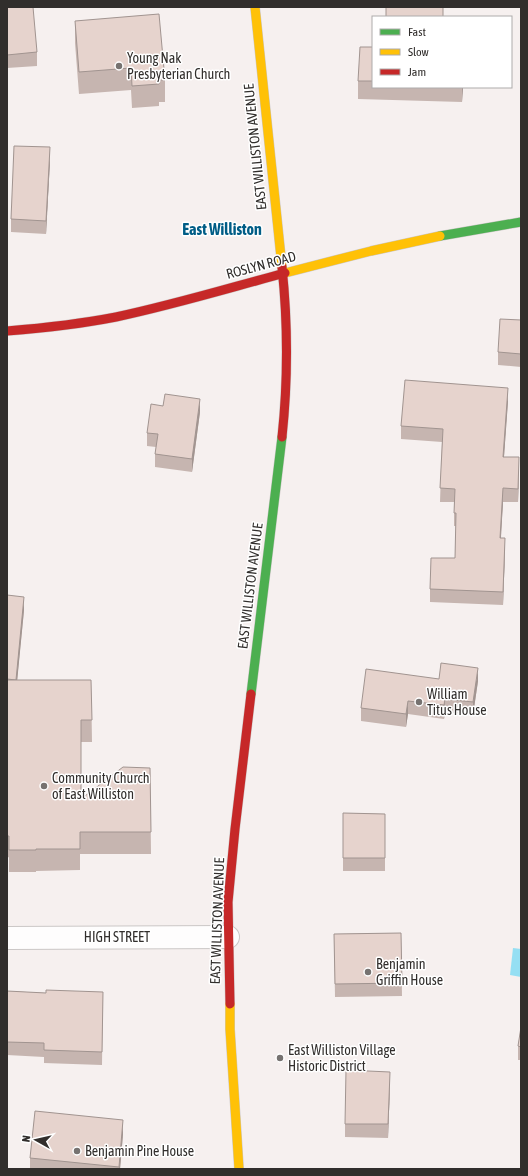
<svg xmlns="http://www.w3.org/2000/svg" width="528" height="1176" viewBox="0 0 528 1176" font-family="'Asap Condensed',sans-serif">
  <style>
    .water { fill: #95dff3 }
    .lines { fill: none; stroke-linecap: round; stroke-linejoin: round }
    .street-casing { stroke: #cbc7c6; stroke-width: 24 }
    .fast-casing { stroke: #cbc7c6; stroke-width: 10 }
    .slow-casing { stroke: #cbc7c6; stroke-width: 10 }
    .jam-casing { stroke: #cbc7c6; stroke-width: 10 }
    .street { stroke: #fefdfd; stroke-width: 22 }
    .fast { stroke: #4caf50; stroke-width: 9 }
    .slow { stroke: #ffc107; stroke-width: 9 }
    .jam { stroke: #c62828; stroke-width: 9 }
    .wall { fill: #c6b5b0 }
    .shaded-wall { fill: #a19490 }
    .building { fill: #e6d3cd; stroke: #a19490 }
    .poi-dot { fill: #767270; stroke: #fff; stroke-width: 1.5 }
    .labels { text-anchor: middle; stroke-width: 3; stroke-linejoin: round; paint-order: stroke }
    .poi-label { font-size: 14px; fill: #312e2c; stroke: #fff; text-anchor: start }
    .street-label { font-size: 14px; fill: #312e2c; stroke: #fff }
    .quarter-label { font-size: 16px; font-weight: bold; fill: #005d86; stroke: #fff }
  </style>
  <rect width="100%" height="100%" fill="#f6f0ef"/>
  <!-- water -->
  <polygon class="water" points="513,948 521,949 521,977 510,975"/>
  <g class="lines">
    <!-- street casing -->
    <g class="street-casing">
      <polyline id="street" points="7,938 228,937"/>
    </g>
    <!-- fast casing -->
    <g class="fast-casing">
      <g id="fast">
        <polyline points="440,236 521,222"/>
        <polyline points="251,694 282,437"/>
      </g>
    </g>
    <!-- slow casing -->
    <g class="slow-casing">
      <g id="slow">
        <polyline points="255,7 282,267"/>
        <polyline points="285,273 371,251 440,236"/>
        <polyline points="230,1004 230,1029 239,1169"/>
      </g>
    </g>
    <!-- jam casing -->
    <g class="jam-casing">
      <g id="jam">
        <path d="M7,331C44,328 80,324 116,317C173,305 229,288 285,273"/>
        <path d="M282,437C288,381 288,324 282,267"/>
        <polyline points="230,1004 228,902 235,829 251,694"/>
      </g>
    </g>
    <!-- street -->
    <use href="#street" class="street"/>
    <!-- fast -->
    <use href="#fast" class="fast"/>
    <!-- slow -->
    <use href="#slow" class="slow"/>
    <!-- jam -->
    <use href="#jam" class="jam"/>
  </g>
  <!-- wall -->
  <g class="wall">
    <polygon points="7,7 37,52 37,66 7,68"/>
    <polygon points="75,21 165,80 165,102 159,102 159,106 132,108 131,90 79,94 75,43"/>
    <polygon points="373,47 373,87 463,87 462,102 358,99 358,81"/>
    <polygon points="50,161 46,234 11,232 11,219"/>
    <polygon points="521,320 521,367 498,365 498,352"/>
    <polygon points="508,401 504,457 519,471 518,502 503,502 501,538 505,551 503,605 430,602 430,589 455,558 456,526 454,526 454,502 440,502 442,442 401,439 401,426"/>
    <polygon points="200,412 192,472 155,467 155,454 156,447 147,446 147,433"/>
    <polygon points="7,595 24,610 17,680 91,680 92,742 81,742 81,799 150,768 151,854 80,854 80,870 36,871 36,872 9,872 9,857 7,858"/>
    <polygon points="439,679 478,681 473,715 445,712 444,719 408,714 406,727 361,721 361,708"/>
    <polygon points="343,813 385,814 385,871 343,871"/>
    <polygon points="401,933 402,996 335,997 334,934"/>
    <polygon points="7,991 46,993 103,992 102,1065 44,1063 44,1057 7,1055"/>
    <polygon points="521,1027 521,1060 518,1060 518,1046"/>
    <polygon points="390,1085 388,1138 345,1137 345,1124"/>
    <polygon points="123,1134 120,1169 30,1169 30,1158"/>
  </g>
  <!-- shaded-wall -->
  <g class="shaded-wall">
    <polygon points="462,87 463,87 462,102"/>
    <polygon points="50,147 50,161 46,234 46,221"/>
    <polygon points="508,388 508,401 503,470 503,457"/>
    <polygon points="200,399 200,412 192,472 192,459"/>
    <polygon points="519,457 519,471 518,502 518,489"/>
    <polygon points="503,488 503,502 500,551 500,538"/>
    <polygon points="505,538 505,551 503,605 503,592"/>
    <polygon points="24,597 24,610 16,693 16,680"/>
    <polygon points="478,668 478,681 473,715 473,702"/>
    <polygon points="445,699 445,712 444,719 444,705"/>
    <polygon points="408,701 408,714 406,727 406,714"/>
    <polygon points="390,1072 390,1085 388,1138 388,1124"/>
    <polygon points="123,1120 123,1134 120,1169 119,1169"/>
  </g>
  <!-- building -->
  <g class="building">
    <polygon points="7,7 33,7 37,52 7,55"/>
    <rect x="386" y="7" width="57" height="10"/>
    <polygon points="159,14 165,80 159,80 159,84 132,86 131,68 79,72 75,21"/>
    <polygon points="360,47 373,47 373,81 358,81"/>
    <polygon points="14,146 50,147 46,221 11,219"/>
    <polygon points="500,319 521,320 521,354 498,352"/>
    <polygon points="405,380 508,388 503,457 519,457 518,489 503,488 500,538 505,538 503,592 430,589 431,558 455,558 456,513 454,513 455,489 440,488 443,429 401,426"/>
    <polygon points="165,394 200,399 192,459 155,454 158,434 147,433 151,404 163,406"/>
    <polygon points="7,595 24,597 16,680 7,679"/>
    <polygon points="441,663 478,668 473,702 445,699 444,705 408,701 406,714 361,708 366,669 439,679"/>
    <polygon points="7,680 91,680 92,720 81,720 81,799 123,767 150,768 151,832 80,832 80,849 36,849 36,850 9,850 9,836 7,836"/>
    <polygon points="343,813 385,814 385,858 343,858"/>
    <polygon points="401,933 402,983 335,984 334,934"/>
    <polygon points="46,990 103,992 102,1052 44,1050 44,1043 7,1042 7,991 46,993"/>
    <polygon points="521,1027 521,1047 518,1046"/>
    <polygon points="346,1070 390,1072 388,1124 345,1124"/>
    <polygon points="35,1111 123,1120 119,1167 30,1158"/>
  </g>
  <!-- markers -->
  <g class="poi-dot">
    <circle cx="119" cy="66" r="4"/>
    <circle cx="419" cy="702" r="4"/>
    <circle cx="44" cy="786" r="4"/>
    <circle cx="368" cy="972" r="4"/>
    <circle cx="280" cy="1058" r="4"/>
    <circle cx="77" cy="1151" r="4"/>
  </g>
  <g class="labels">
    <!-- poi labels -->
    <g class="poi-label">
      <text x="127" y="63">Young Nak<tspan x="127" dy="16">Presbyterian Church</tspan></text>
      <text x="427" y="699">William<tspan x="427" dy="16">Titus House</tspan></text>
      <text x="52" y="783">Community Church<tspan x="52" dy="16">of East Williston</tspan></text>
      <text x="376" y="969">Benjamin<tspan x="376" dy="16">Griffin House</tspan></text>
      <text x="288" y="1055">East Williston Village<tspan x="288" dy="16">Historic District</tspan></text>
      <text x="85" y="1156">Benjamin Pine House</text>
    </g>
    <!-- street labels -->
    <g class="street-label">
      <text transform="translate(255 147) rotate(-96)" y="5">EAST WILLISTON AVENUE</text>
      <text transform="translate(261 265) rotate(-15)" y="5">ROSLYN ROAD</text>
      <text transform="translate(250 586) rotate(-83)" y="5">EAST WILLISTON AVENUE</text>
      <text transform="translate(217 921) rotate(-88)" y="5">EAST WILLISTON AVENUE</text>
      <text x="117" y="942">HIGH STREET</text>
    </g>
    <!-- quarter labels -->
    <g class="quarter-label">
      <text x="222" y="235">East Williston</text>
    </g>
  </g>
  <!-- border -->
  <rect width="528" height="1176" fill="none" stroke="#312e2c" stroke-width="16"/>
  <!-- legend -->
  <rect x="372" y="16" width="140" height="72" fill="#ffffff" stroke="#adabab"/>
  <rect x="380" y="29" width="20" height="6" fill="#4caf50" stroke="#adabab"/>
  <text x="408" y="36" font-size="12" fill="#312e2c">Fast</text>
  <rect x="380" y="49" width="20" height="6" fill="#ffc107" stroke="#adabab"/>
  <text x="408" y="56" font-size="12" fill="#312e2c">Slow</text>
  <rect x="380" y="69" width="20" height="6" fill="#c62828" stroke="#adabab"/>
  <text x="408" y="76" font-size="12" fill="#312e2c">Jam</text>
  <!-- north arrow -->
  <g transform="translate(36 1140) rotate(278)" stroke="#ffffff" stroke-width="3" paint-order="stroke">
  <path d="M0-3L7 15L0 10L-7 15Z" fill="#312e2c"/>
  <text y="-6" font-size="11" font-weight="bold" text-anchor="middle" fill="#312e2c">N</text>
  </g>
</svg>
